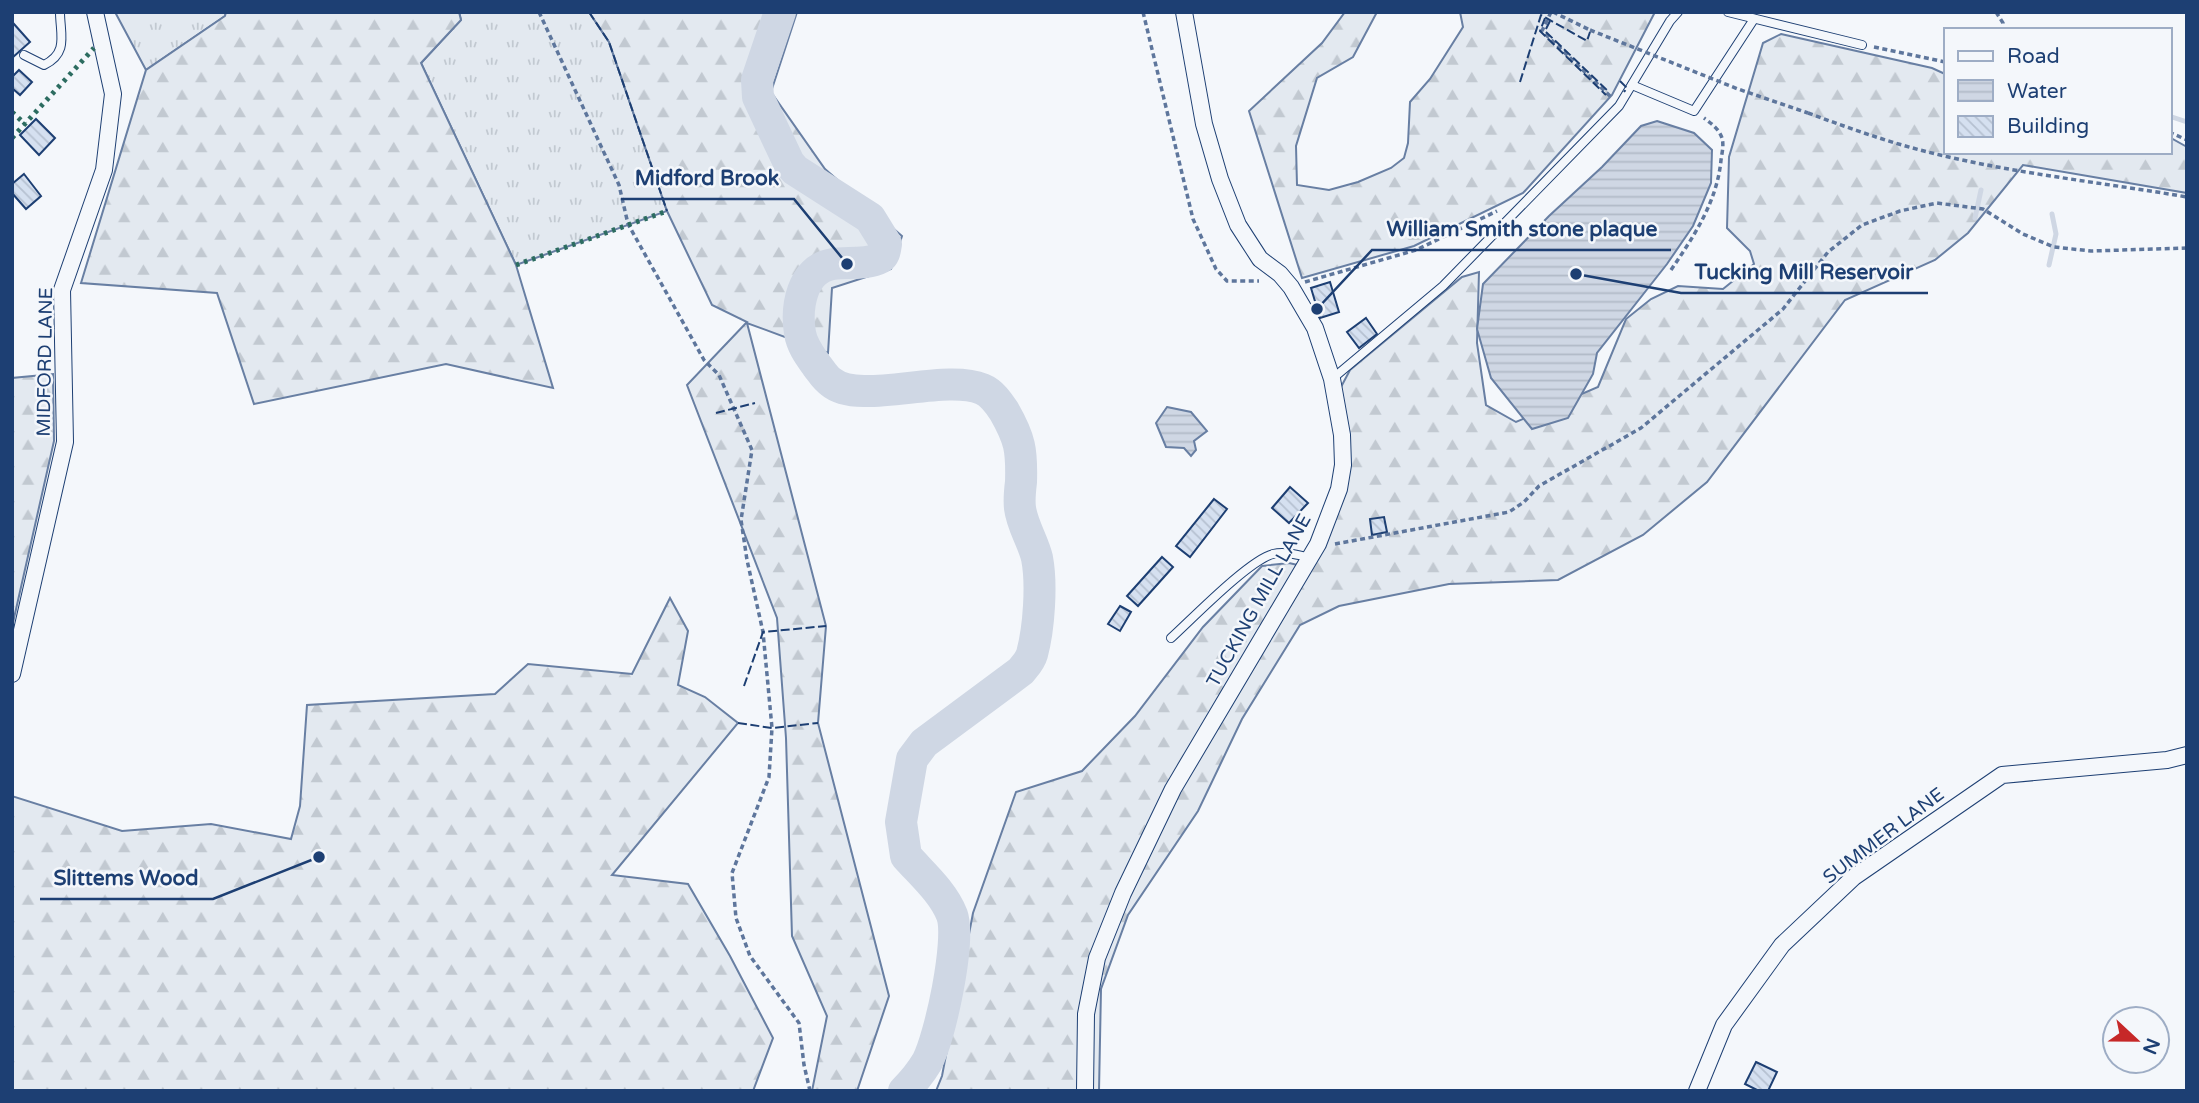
<svg xmlns="http://www.w3.org/2000/svg" width="2199" height="1103" viewBox="0 0 2199 1103" font-family="'Varela Round',sans-serif">
  <style>
    .grass { fill: url(#grass-tufts); stroke: #687fa3; stroke-width: 2 }
    .forest { fill: url(#forest-firs); stroke: #687fa3; stroke-width: 2 }
    .water { fill: url(#water-rules); stroke: #687fa3; stroke-width: 2 }
    .lines { fill: none; stroke-linecap: round; stroke-linejoin: round }
    .stream { stroke: #cfd7e4; stroke-width: 5 }
    .river { stroke: #cfd7e4; stroke-width: 32 }
    .building { fill: url(#building-back-hatch); stroke: #1d3f73; stroke-width: 2 }
    .lane-casing { stroke: #1d3f73; stroke-width: 10 }
    .street-casing { stroke: #1d3f73; stroke-width: 18 }
    .path { stroke: #5e769c; stroke-width: 3.5; stroke-dasharray: 5 3.5; stroke-linecap: butt }
    .lane { stroke: #f4f7fb; stroke-width: 8 }
    .street { stroke: #f4f7fb; stroke-width: 16 }
    .path-bridge { stroke: #5e769c; stroke-width: 3.5; stroke-dasharray: 5 3.5; stroke-linecap: butt }
    .hedge { stroke: #2c6c60; stroke-width: 5; stroke-dasharray: 3.5 5; stroke-linecap: butt }
    .fence { stroke: #1d3f73; stroke-width: 2; stroke-dasharray: 9 3.5; stroke-linecap: butt }
    .labels { text-anchor: middle; stroke-width: 5; stroke-linejoin: round; paint-order: stroke }
    .street-label { font-size: 19px; fill: #1d3f73; stroke: #f4f7fb }
    .leader { fill: none; stroke: #1d3f73; stroke-width: 2.5 }
    .callout-dot { fill: #1d3f73; stroke: #f4f7fb; stroke-width: 2.5 }
    .callout-label { font-size: 21px; text-anchor: middle; font-weight: bold; fill: #1d3f73; stroke: #f4f7fb; stroke-width: 5; stroke-linejoin: round; paint-order: stroke }
  </style>
  <defs>
    <pattern id="grass-tufts" width="24" height="20" patternUnits="userSpaceOnUse" patternTransform="scale(1.75)"><rect width="24" height="20" fill="#e3e9f0"/><path d="M3 7l-1-3M5 7V3M7 7l1-3M15 17l-1-3M17 17v-4M19 17l1-3" fill="none" stroke="#c2c9d1"/></pattern>
    <pattern id="forest-firs" width="22" height="20" patternUnits="userSpaceOnUse" patternTransform="scale(1.75)"><rect width="22" height="20" fill="#e3e9f0"/><path d="M5 1l3.5 6h-7zM16 11l3.5 6h-7z" fill="#c2c9d1"/></pattern>
    <pattern id="water-rules" width="6" height="5" patternUnits="userSpaceOnUse" patternTransform="scale(1.75)"><rect width="6" height="5" fill="#cfd7e4"/><path d="M0 2.5h6" fill="none" stroke="#b1bac7"/></pattern>
    <pattern id="building-back-hatch" width="6" height="6" patternUnits="userSpaceOnUse" patternTransform="scale(1.75)"><rect width="6" height="6" fill="#d5e0f0"/><path d="M-1 5l2 2M0 0l6 6M5-1l2 2" fill="none" stroke="#b6c1d1"/></pattern>
  </defs>
  <rect width="100%" height="100%" fill="#f4f7fb"/>
  <!-- grass -->
  <g class="grass">
    <polygon points="115,12 226,12 225,16 146,70"/>
    <polygon points="459,12 589,12 609,42 667,211 516,265 421,63 461,20"/>
  </g>
  <!-- forest -->
  <g class="forest">
    <polygon points="226,12 459,12 461,20 421,63 516,265 553,388 446,364 254,404 217,293 81,283 146,70 225,16"/>
    <polygon points="589,12 797,12 771,92 825,169 902,236 891,269 832,288 828,353 747,323 826,626 818,723 889,996 857,1091 812,1091 827,1016 792,936 786,738 777,618 687,385 747,322 712,305 667,211 609,42"/>
    <polygon points="1345,12 1377,12 1353,57 1317,78 1296,146 1297,185 1329,190 1358,182 1391,168 1404,158 1408,143 1410,102 1430,79 1463,27 1460,12 1655,12 1612,95 1523,193 1414,246 1302,278 1249,111 1322,43"/>
    <polygon points="1781,34 1932,68 1945,74 1945,152 2169,152 2169,137 2187,147 2187,193 2023,165 1968,233 1935,260 1845,300 1707,482 1643,535 1558,580 1449,584 1339,606 1300,625 1242,719 1198,811 1128,915 1101,989 1099,1091 936,1091 942,1076 973,913 1016,792 1082,771 1135,716 1203,627 1262,566 1289,563 1311,568 1335,514 1341,387 1350,370 1462,277 1479,272 1477,343 1486,405 1516,422 1598,387 1626,319 1651,299 1678,286 1723,289 1754,264 1750,251 1727,228 1729,157 1763,43"/>
    <polygon points="53,374 54,441 12,627 12,378"/>
    <polygon points="670,598 688,631 678,685 705,697 738,723 612,875 688,884 730,956 773,1038 753,1091 12,1091 12,796 122,831 211,824 291,839 300,806 307,705 495,694 528,664 632,674"/>
  </g>
  <!-- water -->
  <g class="water">
    <polygon points="1657,121 1694,133 1712,150 1711,183 1693,226 1667,264 1597,353 1593,374 1568,418 1532,429 1491,378 1477,329 1483,284 1549,216 1602,167 1641,126"/>
    <polygon points="1167,407 1191,412 1207,431 1194,441 1196,450 1191,456 1184,448 1166,447 1156,423"/>
  </g>
  <g class="lines">
    <!-- stream -->
    <g class="stream">
      <polyline points="2169,116 2187,122"/>
      <polyline points="1975,218 1981,190"/>
      <polyline points="2049,265 2056,234 2052,214"/>
    </g>
    <!-- river -->
    <path class="river" d="M780,12L757,80L758,97L789,163L795,170L870,218L886,244C885,249 885,255 880,258C867,265 847,262 833,264C801,269 796,308 800,333C802,346 810,356 817,366C821,371 825,378 831,382C859,406 944,373 982,389C992,393 998,402 1004,411C1020,439 1022,450 1021,482C1020,490 1019,500 1020,508C1022,525 1033,541 1037,558C1042,584 1039,628 1032,654C1030,661 1025,666 1021,671L924,743L912,759L901,822L906,856C922,874 943,892 952,915C961,940 940,1038 927,1062C921,1072 912,1083 904,1091"/>
  </g>
  <!-- building -->
  <g class="building">
    <polygon points="14,24 30,42 12,58 12,26"/>
    <polygon points="19,70 32,82 20,95 12,88 12,77"/>
    <polygon points="36,119 55,138 39,155 20,135"/>
    <polygon points="24,174 41,196 26,209 12,193 12,184"/>
    <polygon points="1330,282 1339,312 1320,318 1311,288"/>
    <polygon points="1366,318 1377,334 1359,348 1347,332"/>
    <polygon points="1290,487 1308,503 1289,523 1272,508"/>
    <polygon points="1214,499 1227,509 1190,557 1176,546"/>
    <polygon points="1384,517 1387,532 1372,535 1370,519"/>
    <polygon points="1162,557 1173,567 1138,606 1127,596"/>
    <polygon points="1120,606 1131,612 1120,631 1108,624"/>
    <polygon points="1756,1062 1777,1072 1768,1091 1759,1091 1745,1084"/>
  </g>
  <g class="lines">
    <!-- lane casing -->
    <g class="lane-casing">
      <g id="lane">
        <polyline points="1728,12 1862,45"/>
        <path d="M24,55L44,65C69,53 60,34 60,12"/>
        <polyline points="1632,85 1694,111 1754,19"/>
        <polyline points="1332,379 1443,286 1619,106 1670,21 1678,12"/>
        <path d="M1171,638C1192,619 1249,560 1273,554C1285,551 1298,555 1311,558"/>
      </g>
    </g>
    <!-- street casing -->
    <g class="street-casing">
      <g id="street">
        <polyline points="12,674 65,442 62,290 104,170 113,94 95,12"/>
        <polyline points="1085,1091 1086,1014 1097,958 1123,893 1173,789 1318,544 1339,489 1343,465 1342,435 1332,379 1315,328 1291,287 1280,274 1260,259 1238,225 1220,179 1204,124 1184,12"/>
        <polyline points="1697,1091 1724,1025 1782,945 1854,877 2002,775 2167,760 2187,755"/>
      </g>
    </g>
    <!-- path -->
    <g class="path">
      <polyline points="539,12 619,185 628,224 704,360 719,375 752,450 741,520 747,560 763,632 772,728 769,777 732,873 736,918 750,956 799,1023 804,1065 810,1091"/>
      <polyline points="1143,12 1193,219 1216,269 1227,281 1259,281"/>
      <polyline points="1551,12 1542,31 1612,98"/>
      <polyline points="1553,12 1590,30"/>
      <polyline points="1996,12 2003,23 2003,30"/>
      <polyline points="1874,47 1945,62"/>
      <path d="M1808,113C1846,127 1885,141 1924,151C2009,173 2100,182 2187,197"/>
      <polyline points="2169,132 2187,140"/>
      <path d="M1671,270C1694,236 1717,202 1721,160C1722,153 1724,145 1722,138C1719,129 1712,124 1704,118"/>
      <polyline points="1305,282 1416,250 1497,211"/>
      <polyline points="1335,544 1509,512 1524,502 1539,486 1641,428 1783,309 1828,252 1862,225 1900,211 1937,203 1983,209 2023,234 2054,247 2091,251 2187,248"/>
    </g>
    <!-- lane -->
    <use href="#lane" class="lane"/>
    <!-- street -->
    <use href="#street" class="street"/>
    <!-- path-bridge -->
    <polyline class="path-bridge" points="1590,30 1738,89 1808,113"/>
    <!-- hedge -->
    <g class="hedge">
      <polyline points="12,112 25,124"/>
      <polyline points="12,138 94,48"/>
      <polyline points="516,265 667,211"/>
    </g>
    <!-- fence -->
    <g class="fence">
      <polyline points="589,12 609,42 667,211"/>
      <polyline points="1545,18 1540,31 1606,95"/>
      <polyline points="1550,21 1545,31 1609,92"/>
      <polyline points="1620,81 1627,88 1624,92"/>
      <polyline points="1520,82 1541,15 1587,41 1590,32"/>
      <polyline points="716,413 755,403"/>
      <polyline points="744,686 763,632 826,626"/>
      <polyline points="738,723 772,728 818,723"/>
    </g>
  </g>
  <g class="labels">
    <!-- street labels -->
    <g class="street-label">
      <text transform="translate(44 362) rotate(-89)" y="7">MIDFORD LANE</text>
      <text transform="translate(1258 600) rotate(-61)" y="7">TUCKING MILL LANE</text>
      <text transform="translate(1883 835) rotate(-37)" y="7">SUMMER LANE</text>
    </g>
  </g>
  <!-- callouts -->
  <path class="leader" d="M847 264L794 199H621M1317 309L1372 250H1671M1576 274L1681 293H1928M319 857L213 899H40"/>
  <g class="callout-dot">
    <circle cx="847" cy="264" r="7"/>
    <circle cx="1317" cy="309" r="7"/>
    <circle cx="1576" cy="274" r="7"/>
    <circle cx="319" cy="857" r="7"/>
  </g>
  <g class="callout-label">
    <text x="707" y="185">Midford Brook</text>
    <text x="1522" y="236">William Smith stone plaque</text>
    <text x="1804" y="279">Tucking Mill Reservoir</text>
    <text x="126" y="885">Slittems Wood</text>
  </g>
  <!-- border -->
  <rect width="2199" height="1103" fill="none" stroke="#1d3f73" stroke-width="28"/>
  <!-- legend -->
  <rect x="1944" y="28" width="228" height="126" fill="#f4f7fb" stroke="#9eadc5" stroke-width="2"/>
  <rect x="1958" y="51" width="35" height="10" fill="#f4f7fb" stroke="#9eadc5" stroke-width="2"/>
  <text x="2007" y="63" font-size="21" fill="#1d3f73">Road</text>
  <rect x="1958" y="80" width="35" height="21" fill="url(#water-rules)" stroke="#9eadc5" stroke-width="2"/>
  <text x="2007" y="98" font-size="21" fill="#1d3f73">Water</text>
  <rect x="1958" y="116" width="35" height="21" fill="url(#building-back-hatch)" stroke="#9eadc5" stroke-width="2"/>
  <text x="2007" y="133" font-size="21" fill="#1d3f73">Building</text>
  <!-- north arrow -->
  <g transform="translate(2136 1040) rotate(112)"><circle r="33" fill="#f4f7fb" stroke="#9eadc5" stroke-width="2"/>
  <path d="M0-5L12 26L0 18L-12 26Z" fill="#c62828"/>
  <text y="-10" font-size="19" font-weight="bold" text-anchor="middle" fill="#1d3f73">N</text>
  </g>
</svg>
